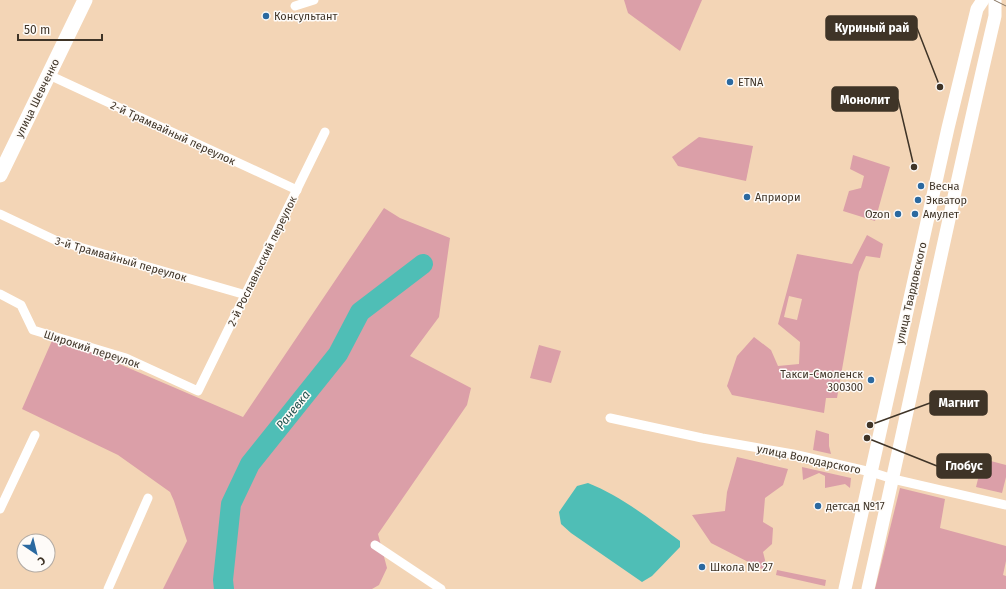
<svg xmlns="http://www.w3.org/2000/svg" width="1006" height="589" viewBox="0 0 1006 589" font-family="'Fira Sans',sans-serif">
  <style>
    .green { fill: #db9fa8; fill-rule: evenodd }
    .water { fill: #4fbeb6 }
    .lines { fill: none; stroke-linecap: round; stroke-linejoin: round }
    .river { stroke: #4fbeb6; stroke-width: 20 }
    .street { stroke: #fff; stroke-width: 9 }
    .secondary { stroke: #fff; stroke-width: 13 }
    .primary { stroke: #fff; stroke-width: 15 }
    .tram { stroke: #867460; stroke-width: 1 }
    .poi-dot { fill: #2b69a0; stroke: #fefbf8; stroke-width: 1.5 }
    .labels { text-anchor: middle; stroke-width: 3; stroke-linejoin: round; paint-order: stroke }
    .poi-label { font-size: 11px; fill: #3f3427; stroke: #fefbf8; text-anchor: start }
    .street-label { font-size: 11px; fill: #3f3427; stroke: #fefbf8 }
    .water-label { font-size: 12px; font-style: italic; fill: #255551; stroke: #fefbf8 }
    .leader { fill: none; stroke: #3f3427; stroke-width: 1.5 }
    .callout-dot { fill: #3f3427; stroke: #fefbf8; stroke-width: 1.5 }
    .callout { fill: #3f3427; stroke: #3f3427; stroke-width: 1.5 }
    .callout-label { font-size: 12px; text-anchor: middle; font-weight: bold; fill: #fff }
  </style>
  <rect width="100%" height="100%" fill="#f3d5b6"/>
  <!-- green -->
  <g class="green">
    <polygon points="624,0 702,0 680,51 628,13"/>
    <polygon points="699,137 753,146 746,181 678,166 672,157"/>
    <polygon points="853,155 890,167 875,221 843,211 849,191 861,188 864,176 850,169"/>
    <polygon points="384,208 400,218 450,238 439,317 410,356 471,388 467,405 378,534 387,568 379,585 372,589 163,589 187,541 174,501 170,492 118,455 22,409 54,336 243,417"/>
    <path d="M867,235L883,244L880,258L866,256L859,272L837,398H826L824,413L732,395L727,386L737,356L754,337L771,350L778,366L799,364L800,342L778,324L797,254L852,264ZM789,296L802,299L797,320L784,317Z"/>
    <polygon points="539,345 561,351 551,383 530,378"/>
    <polygon points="816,430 829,434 829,446 831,454 813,450"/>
    <polygon points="737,457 788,469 783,485 765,498 763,522 773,528 772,544 763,552 768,572 711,543 692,515 725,511 727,492"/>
    <polygon points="983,459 1006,465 1006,477 1002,493 976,487"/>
    <polygon points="802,467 851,478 850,488 845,484 825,488 825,476 819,473 803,480"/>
    <polygon points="900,488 945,499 940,528 1006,546 1006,561 1003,575 1006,576 1006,589 875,589"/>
    <polygon points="777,570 826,580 825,586 776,575"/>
  </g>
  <!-- water -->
  <path class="water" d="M588,483C621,496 651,520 680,541V547L652,576L642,582L571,533L561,524L559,512L577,486Z"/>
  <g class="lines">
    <!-- river -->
    <polyline class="river" points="224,589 223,580 231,504 250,464 338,354 360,312 423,264"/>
    <!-- street -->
    <g class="street">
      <polyline points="295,6 314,0"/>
      <polyline points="49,75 297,190"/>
      <polyline points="0,214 55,240 246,295"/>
      <polyline points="0,294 21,305 33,330 126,358 198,391 325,132"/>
      <polyline points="610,418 702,438 793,454 871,472 893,479 1006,505"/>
      <polyline points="0,509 35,435"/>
      <polyline points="375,545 441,589"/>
      <polyline points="108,589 148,498"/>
    </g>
    <!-- secondary -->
    <g class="secondary">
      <polyline points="845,589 948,128 977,9 983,0"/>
      <path d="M868,589C911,398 950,207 995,16V0"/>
    </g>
    <!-- primary -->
    <polyline class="primary" points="0,175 85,0"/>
    <!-- tram -->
    <polyline class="tram" points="994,0 1006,6"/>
  </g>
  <!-- markers -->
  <g class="poi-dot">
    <circle cx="266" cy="16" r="4"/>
    <circle cx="730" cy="82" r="4"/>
    <circle cx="921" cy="186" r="4"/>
    <circle cx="747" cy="197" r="4"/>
    <circle cx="918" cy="200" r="4"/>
    <circle cx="898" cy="214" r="4"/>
    <circle cx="915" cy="214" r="4"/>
    <circle cx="871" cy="380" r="4"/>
    <circle cx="818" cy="506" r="4"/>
    <circle cx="702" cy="567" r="4"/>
  </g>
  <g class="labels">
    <!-- poi labels -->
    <g class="poi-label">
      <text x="274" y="20">Консультант</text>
      <text x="738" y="86">ETNA</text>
      <text x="929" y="190">Весна</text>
      <text x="755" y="201">Априори</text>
      <text x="926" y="204">Экватор</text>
      <text x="890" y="218" text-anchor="end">Ozon</text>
      <text x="923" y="218">Амулет</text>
      <text x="863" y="378" text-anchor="end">Такси-Смоленск<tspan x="863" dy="13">300300</tspan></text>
      <text x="826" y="510">детсад №17</text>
      <text x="710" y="571">Школа № 27</text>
    </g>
    <!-- street labels -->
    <g class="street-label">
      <text transform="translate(37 98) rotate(-64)" y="4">улица Шевченко</text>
      <text transform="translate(173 133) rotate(25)" y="4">2-й Трамвайный переулок</text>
      <text transform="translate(121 259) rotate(16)" y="4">3-й Трамвайный переулок</text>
      <text transform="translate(262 261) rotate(-64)" y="4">2-й Рославльский переулок</text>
      <text transform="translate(911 293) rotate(-77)" y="4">улица Твардовского</text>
      <text transform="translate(92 349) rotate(18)" y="4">Широкий переулок</text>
      <text transform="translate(809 459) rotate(12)" y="4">улица Володарского</text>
    </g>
    <!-- water labels -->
    <g class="water-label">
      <text transform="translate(293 410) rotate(-51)" y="4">Рачевка</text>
    </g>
  </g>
  <!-- callouts -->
  <path class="leader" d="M940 87L917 28M914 167L898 99M870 425L930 403M867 438L937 466"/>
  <g class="callout-dot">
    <circle cx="940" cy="87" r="4"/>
    <circle cx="914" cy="167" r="4"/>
    <circle cx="870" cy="425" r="4"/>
    <circle cx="867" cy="438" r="4"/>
  </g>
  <g class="callout">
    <rect x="826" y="16" width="91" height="24" rx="4"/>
    <rect x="832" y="87" width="66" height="24" rx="4"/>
    <rect x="930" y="391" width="57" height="24" rx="4"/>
    <rect x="937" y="454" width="54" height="24" rx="4"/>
  </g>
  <g class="callout-label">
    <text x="872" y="32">Куриный рай</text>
    <text x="865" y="104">Монолит</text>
    <text x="959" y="407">Магнит</text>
    <text x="964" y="470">Глобус</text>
  </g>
  <!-- north arrow -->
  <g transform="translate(36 553) rotate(145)"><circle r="19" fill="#fefbf8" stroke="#b2aba4"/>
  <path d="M0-3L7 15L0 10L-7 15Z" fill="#2b69a0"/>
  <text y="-6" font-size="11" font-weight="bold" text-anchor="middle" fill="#3f3427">С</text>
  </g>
  <!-- scale -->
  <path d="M18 34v6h84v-6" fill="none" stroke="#3f3427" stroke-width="2"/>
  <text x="24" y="34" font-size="12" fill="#3f3427" stroke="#fefbf8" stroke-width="3" paint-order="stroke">50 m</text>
</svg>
